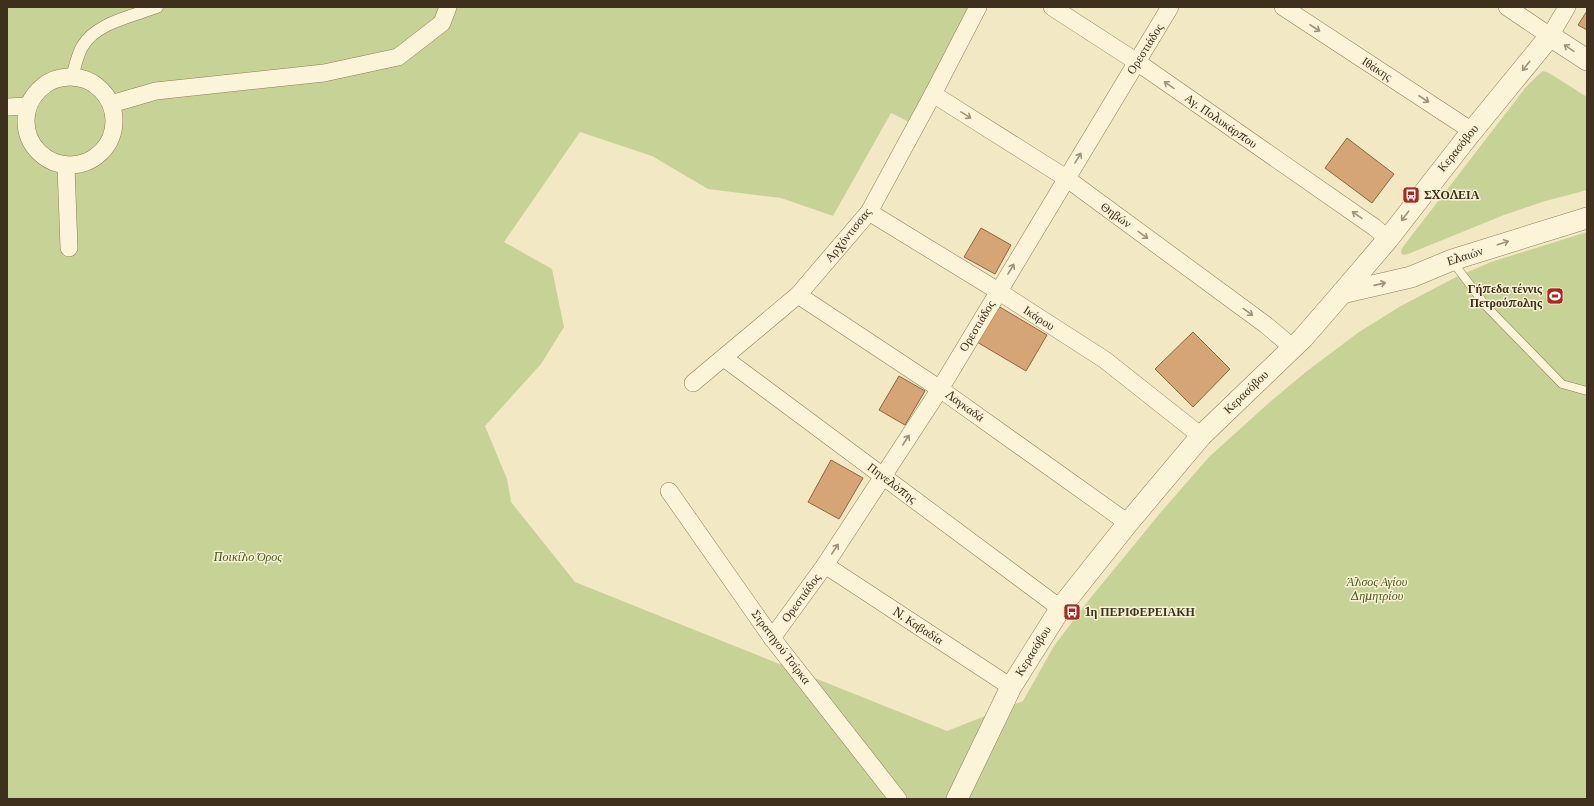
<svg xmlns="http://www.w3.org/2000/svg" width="1594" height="806" viewBox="0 0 1594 806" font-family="Merriweather,serif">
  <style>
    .green { fill: #c7d396 }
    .building { fill: #d5a576; stroke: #92643b }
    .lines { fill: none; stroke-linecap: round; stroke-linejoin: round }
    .service-casing { stroke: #907a58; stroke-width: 9 }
    .pedestrian-casing { stroke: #907a58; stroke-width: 13 }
    .minor-casing { stroke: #907a58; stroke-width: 18 }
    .tertiary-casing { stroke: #907a58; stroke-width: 22 }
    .service { stroke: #fcf4d9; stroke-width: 8 }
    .pedestrian { stroke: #fcf4d9; stroke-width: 12 }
    .minor { stroke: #fcf4d9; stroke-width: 17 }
    .tertiary { stroke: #fcf4d9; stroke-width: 21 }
    .oneway { stroke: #9e927b }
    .labels { text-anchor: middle; stroke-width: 3; stroke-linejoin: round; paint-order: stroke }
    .street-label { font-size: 12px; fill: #3f301d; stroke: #f9f1d5 }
    .poi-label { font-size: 12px; font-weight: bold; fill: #3f301d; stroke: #f9f1d5; text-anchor: start }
    .park-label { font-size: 12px; font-style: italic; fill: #4a5d22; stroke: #f9f1d5 }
  </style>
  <rect width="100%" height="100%" fill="#f3e8c4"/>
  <!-- green -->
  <g class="green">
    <polygon points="7,7 971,7 909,122 891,113 833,216 781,198 708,189 652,156 580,132 504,242 552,269 564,327 541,364 485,426 507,479 511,502 575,582 947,731 1023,701 1054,646 1088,601 1161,512 1209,457 1271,401 1307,371 1359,332 1399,307 1456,277 1491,262 1587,232 1587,799 7,799"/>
    <polygon points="1543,71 1549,73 1587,97 1587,190 1542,202 1504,215 1408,254 1403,255 1401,253 1402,248 1526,87 1538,75"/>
  </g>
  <!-- building -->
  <g class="building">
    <polygon points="1587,11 1587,30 1578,25"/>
    <polygon points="1347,138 1394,174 1372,203 1325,168"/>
    <polygon points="981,228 1011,245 995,274 964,257"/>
    <polygon points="998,306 1047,335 1026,371 977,342"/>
    <polygon points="1193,332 1230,369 1193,407 1155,369"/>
    <polygon points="899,376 925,391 905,425 879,410"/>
    <polygon points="831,460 863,478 839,519 808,502"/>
  </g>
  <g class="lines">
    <!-- service casing -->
    <g class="service-casing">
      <polyline id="service" points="1452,261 1486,306 1562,384 1587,391"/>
    </g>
    <!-- pedestrian casing -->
    <g class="pedestrian-casing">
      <path id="pedestrian" d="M72,77C75,67 77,56 82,47C95,23 133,16 157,7"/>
    </g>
    <!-- minor casing -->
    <g class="minor-casing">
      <g id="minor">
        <polyline points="1052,7 1137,62 1374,227 1388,239"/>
        <polyline points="1283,7 1472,131"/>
        <polyline points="1507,7 1550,36 1567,7"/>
        <circle cx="70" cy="121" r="44"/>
        <polyline points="933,94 1066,178 1266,325 1292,347"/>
        <polyline points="111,104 156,91 324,73 398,57 442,23 448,7"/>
        <polyline points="7,107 28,106"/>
        <polyline points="66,166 69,248"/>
        <polyline points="869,212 998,291 1105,360 1201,436"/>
        <polyline points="798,295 940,389 1128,523"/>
        <polyline points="724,358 1060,608"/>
        <polyline points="693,383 798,295 869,212 933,94 978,7"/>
        <polyline points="669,491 772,638 898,799"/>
        <polyline points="825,565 1011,687"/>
        <polyline points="772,638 825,565 940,389 1170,7"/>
      </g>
    </g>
    <!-- tertiary casing -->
    <g class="tertiary-casing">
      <g id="tertiary">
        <polyline points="1342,293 1411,277 1452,260 1587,218"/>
        <polyline points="957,799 1011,687 1062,606 1128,523 1201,436 1303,338 1342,293 1388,239 1469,135 1550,36 1587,60"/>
      </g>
    </g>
    <!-- service -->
    <use href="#service" class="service"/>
    <!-- pedestrian -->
    <use href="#pedestrian" class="pedestrian"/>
    <!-- minor -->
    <use href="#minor" class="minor"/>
    <!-- tertiary -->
    <use href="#tertiary" class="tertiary"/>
  </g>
  <!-- one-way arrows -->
  <defs><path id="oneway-shaft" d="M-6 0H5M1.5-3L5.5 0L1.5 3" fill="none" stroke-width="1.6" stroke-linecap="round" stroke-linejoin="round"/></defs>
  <g class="oneway">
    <use href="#oneway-shaft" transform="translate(1315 28) rotate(33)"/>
    <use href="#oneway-shaft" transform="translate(1569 48) rotate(-146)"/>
    <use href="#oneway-shaft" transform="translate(1526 66) rotate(129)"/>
    <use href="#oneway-shaft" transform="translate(1169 85) rotate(-145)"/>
    <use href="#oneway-shaft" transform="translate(1424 99) rotate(33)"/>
    <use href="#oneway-shaft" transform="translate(966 115) rotate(32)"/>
    <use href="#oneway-shaft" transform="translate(1078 158) rotate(-59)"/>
    <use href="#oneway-shaft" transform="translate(1357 215) rotate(-145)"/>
    <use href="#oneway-shaft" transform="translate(1405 216) rotate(127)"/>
    <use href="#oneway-shaft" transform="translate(1143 235) rotate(36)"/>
    <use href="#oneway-shaft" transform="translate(1503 243) rotate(-18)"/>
    <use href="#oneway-shaft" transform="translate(1011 269) rotate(-59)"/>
    <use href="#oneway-shaft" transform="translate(1380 284) rotate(-13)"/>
    <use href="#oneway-shaft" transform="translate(1248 312) rotate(36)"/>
    <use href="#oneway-shaft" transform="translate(906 440) rotate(-57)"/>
    <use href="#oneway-shaft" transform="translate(835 549) rotate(-57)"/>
  </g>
  <!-- icons -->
  <defs>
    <g id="bus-square" transform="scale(0.9)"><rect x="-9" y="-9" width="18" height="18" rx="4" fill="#a62921" stroke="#f9f1d5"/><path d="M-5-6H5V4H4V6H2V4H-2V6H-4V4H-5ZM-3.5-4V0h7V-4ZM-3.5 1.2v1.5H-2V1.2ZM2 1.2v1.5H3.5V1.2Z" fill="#fff"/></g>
    <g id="stadium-square" transform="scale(0.9)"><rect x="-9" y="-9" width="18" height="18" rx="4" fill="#a62921" stroke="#f9f1d5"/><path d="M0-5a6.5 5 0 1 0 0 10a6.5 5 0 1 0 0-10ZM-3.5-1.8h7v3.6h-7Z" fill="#fff"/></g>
  </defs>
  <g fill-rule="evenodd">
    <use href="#bus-square" x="1411" y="195"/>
    <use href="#stadium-square" x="1555" y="296"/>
    <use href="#bus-square" x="1072" y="612"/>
  </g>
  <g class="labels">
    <!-- street labels -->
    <g class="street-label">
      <text transform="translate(1145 49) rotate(-58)" y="4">Ορεστιάδος</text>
      <text transform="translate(1377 69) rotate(33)" y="4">Ιθάκης</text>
      <text transform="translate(1221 121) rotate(35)" y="4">Αγ. Πολυκάρπου</text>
      <text transform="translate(1458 148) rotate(-51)" y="4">Κερασόβου</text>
      <text transform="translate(1116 215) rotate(36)" y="4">Θηβών</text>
      <text transform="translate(848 235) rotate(-51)" y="4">Αρχόντισσας</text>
      <text transform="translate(1465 256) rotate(-18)" y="4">Ελαιών</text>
      <text transform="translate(1039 318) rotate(33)" y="4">Ικάρου</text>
      <text transform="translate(977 326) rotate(-59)" y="4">Ορεστιάδος</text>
      <text transform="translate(1246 392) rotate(-44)" y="4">Κερασόβου</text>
      <text transform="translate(965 406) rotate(36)" y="4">Λαγκαδά</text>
      <text transform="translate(892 483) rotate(37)" y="4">Πηνελόπης</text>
      <text transform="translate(801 598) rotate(-54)" y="4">Ορεστιάδος</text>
      <text transform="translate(918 626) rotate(33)" y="4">N. Καβαδία</text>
      <text transform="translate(781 647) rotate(53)" y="4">Στρατηγού Τσίρκα</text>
      <text transform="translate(1033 651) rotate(-58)" y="4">Κερασόβου</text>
    </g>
    <!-- poi labels -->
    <g class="poi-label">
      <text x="1424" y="199">ΣΧΟΛΕΙΑ</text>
      <text x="1542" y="293" text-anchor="end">Γήπεδα τέννις<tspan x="1542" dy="14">Πετρούπολης</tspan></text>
      <text x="1085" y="616">1η ΠΕΡΙΦΕΡΕΙΑΚΗ</text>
    </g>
    <!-- park labels -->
    <g class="park-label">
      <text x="248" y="561">Ποικίλο Όρος</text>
      <text x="1377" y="586">Άλσος Αγίου<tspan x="1377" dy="14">Δημητρίου</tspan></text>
    </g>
  </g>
  <!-- border -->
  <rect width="1594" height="806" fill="none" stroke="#3f301d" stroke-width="16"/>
</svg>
